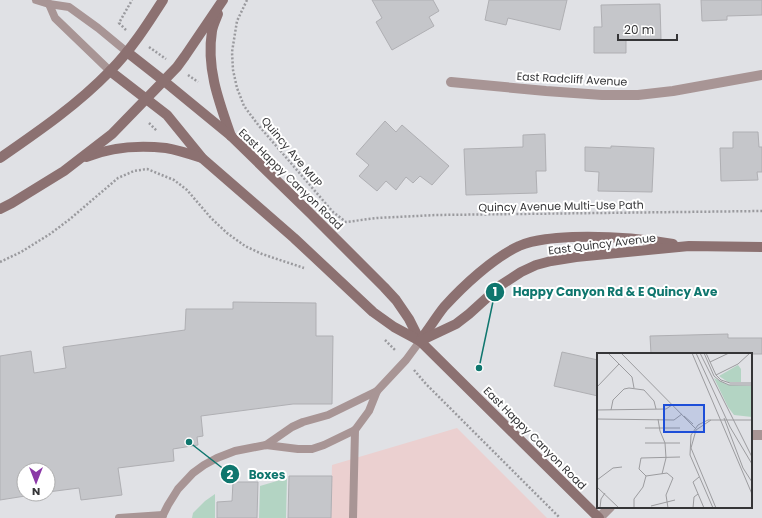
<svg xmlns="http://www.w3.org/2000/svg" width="762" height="518" viewBox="0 0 762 518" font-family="Poppins,sans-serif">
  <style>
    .industrial { fill: #ebd0d0 }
    .green { fill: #b3d4c3 }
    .building { fill: #c5c6ca; stroke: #afafb3 }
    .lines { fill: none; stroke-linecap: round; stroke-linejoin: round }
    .path { stroke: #9a9a9e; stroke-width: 2.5; stroke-dasharray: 2 2; stroke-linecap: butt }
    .lane { stroke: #a89595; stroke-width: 8 }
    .street { stroke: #a89595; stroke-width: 10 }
    .secondary { stroke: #8c7171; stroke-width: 10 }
    .labels { text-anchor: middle; stroke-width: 4; stroke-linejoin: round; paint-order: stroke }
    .street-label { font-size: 11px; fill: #353537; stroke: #fff }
    .inset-road { fill: none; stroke: #9c9c9f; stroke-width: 1 }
    .view { fill: #1d4ed8; fill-opacity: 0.15; stroke: #1d4ed8; stroke-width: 2 }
    .inset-edge { fill: none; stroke: #353537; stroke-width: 2 }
    .leader { fill: none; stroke: #0f766e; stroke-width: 1.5 }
    .callout-dot { fill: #0f766e; stroke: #fff; stroke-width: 1.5 }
    .mark-label { font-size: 12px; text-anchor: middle; font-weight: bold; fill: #fff }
    .callout-label { font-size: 12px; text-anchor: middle; font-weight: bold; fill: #0f766e; stroke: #fff; stroke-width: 4; stroke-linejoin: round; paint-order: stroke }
  </style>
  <rect width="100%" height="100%" fill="#e0e1e5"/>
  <!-- industrial -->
  <polygon class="industrial" points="457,428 547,518 331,518 332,465"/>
  <!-- green -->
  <g class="green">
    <polygon points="287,478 286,518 259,518 260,486"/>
    <polygon points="215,494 215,518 192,518 193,513 205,501"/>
  </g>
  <!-- building -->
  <g class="building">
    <polygon points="372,0 433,0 439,11 429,17 434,26 392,50 376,22 382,18"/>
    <polygon points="489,0 567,0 560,30 508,18 506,25 485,20"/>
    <polygon points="701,0 762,0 762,15 727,16 727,20 702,21"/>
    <polygon points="660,4 661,39 626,40 626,53 594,53 594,27 602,27 601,5"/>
    <polygon points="385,121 396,132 402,125 449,166 432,185 420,176 413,183 406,177 396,190 386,181 377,191 359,176 369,165 356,154"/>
    <polygon points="733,132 758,132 759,147 762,147 762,172 757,172 758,180 721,181 720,148 733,148"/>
    <polygon points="545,134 546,171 536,171 537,193 466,195 464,149 523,147 523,135"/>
    <polygon points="611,146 654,148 652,192 598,191 599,172 585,171 585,147 611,148"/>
    <polygon points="233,302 316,303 316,336 333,336 332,404 293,404 201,416 203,436 197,437 198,445 173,449 174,461 118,468 122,495 81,500 79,488 48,492 48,470 24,470 24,494 38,494 0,500 0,356 31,351 34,373 66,368 63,347 185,330 186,309 233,309"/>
    <polygon points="728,334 728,338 762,338 762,354 651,354 650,336"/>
    <polygon points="562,352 598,360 598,396 554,386"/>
    <polygon points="289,476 332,476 331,518 288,518"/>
    <polygon points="233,482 258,482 257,518 217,518 217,502 232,501"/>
  </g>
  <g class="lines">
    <!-- path -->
    <g class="path">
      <polyline points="247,0 237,21 232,52 233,70 237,88 244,106 259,126 333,212 346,222 377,218 436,215 762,211"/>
      <polyline points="126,30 119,23 132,0"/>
      <polyline points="149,47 166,59"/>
      <polyline points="188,75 198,82"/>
      <polyline points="149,123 157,131"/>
      <polyline points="0,262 21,252 50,234 70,219 118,178 134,171 147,169 174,180 187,190 211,218 227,233 245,246 262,254 304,268"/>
      <polyline points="385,340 396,351"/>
      <polyline points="414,370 426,384 560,518"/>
    </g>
    <!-- lane -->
    <g class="lane">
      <polyline points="36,0 49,4 69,7 98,28 127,52"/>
      <polyline points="49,4 55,18 110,71"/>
      <polyline points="266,445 292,427 303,422 328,415 377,391"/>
      <polyline points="119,518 163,515"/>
      <polyline points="162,518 163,515 168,505 178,489 193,473 204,465 217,458 235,451 266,445 298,449 312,449 324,445 355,430 369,411 377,391 406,360 420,341"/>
      <polyline points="353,518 355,430"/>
    </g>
    <!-- street -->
    <g class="street">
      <polyline points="451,82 546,91 602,95 638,95 673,91 762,75"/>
      <polyline points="751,435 762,435"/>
      <polyline points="599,518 610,507"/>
    </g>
    <!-- secondary -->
    <g class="secondary">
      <path d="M218,14C216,19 213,25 212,31C206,68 219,102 231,136"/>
      <polyline points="127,52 164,81 231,136 310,213 384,287 396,300 409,319 420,341"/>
      <polyline points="110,71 167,115 202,158 294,238 373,312 394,327 420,341 599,518"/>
      <path d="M86,157C111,147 139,145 166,148C178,150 190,154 202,158"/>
      <path d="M0,158C39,131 77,105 110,71C131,50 147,25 163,0"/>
      <polyline points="0,209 12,203 64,171 112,134 146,99 177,67 185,56 223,0"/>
      <path d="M421,339C429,329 436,317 444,307C463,286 493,258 519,246C536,239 555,238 573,237C608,236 638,238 673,244"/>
      <polyline points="420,341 456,324 469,314 501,285 521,272 536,265 551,261 576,257 689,246 762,247"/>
    </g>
  </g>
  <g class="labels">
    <!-- street labels -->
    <g class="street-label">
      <text transform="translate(572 79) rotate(3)" y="4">East Radcliff Avenue</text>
      <text transform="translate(292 152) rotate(50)" y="4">Quincy Ave MUP</text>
      <text transform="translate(291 179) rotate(44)" y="4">East Happy Canyon Road</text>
      <text transform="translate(561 206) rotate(-1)" y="4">Quincy Avenue Multi-Use Path</text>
      <text transform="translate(602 244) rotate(-7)" y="4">East Quincy Avenue</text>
      <text transform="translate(535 438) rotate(45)" y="4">East Happy Canyon Road</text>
    </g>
  </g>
  <!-- overview -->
  <g transform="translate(597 353)">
    <rect width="155" height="155" fill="#e0e1e5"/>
    <path d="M141,12L144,16V29H131L122,23ZM117,25L131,32L155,33V64L137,62L131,54Z" fill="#b3d4c3"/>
    <path class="inset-road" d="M11,0L35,24L37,35M24,0L99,76M95,0L155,141M99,0L133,74L155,111M103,0L155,104M107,0L117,23L123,28L132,32H155M109,0L119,22L124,27L133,30H155M113,9L132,0M119,22L141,11L153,0M0,34L22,11M0,57L69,56L75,52M14,57L16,47L27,36L32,35L47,37L57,48L59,56M87,63L96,71M127,65L146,115L155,129M0,66L77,67L85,61M61,66L63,78L68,90L69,105L65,121M114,67L99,77L94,95L119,155M48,75H83M48,90H83M49,123L42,116L44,105L83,104M102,124L96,129L107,155M0,127L16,115L25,114M0,134L22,155M54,153L78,147M3,155L4,146L8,140M37,155V146L46,134L49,123L70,120L76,125L69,142L71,155M96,155L97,144L101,141M116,155L93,102L94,82L101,72L111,67H155"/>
    <path class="view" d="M67,52H107V79H67Z"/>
    <rect width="155" height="155" class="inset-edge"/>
  </g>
  <!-- callouts -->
  <path class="leader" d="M479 368L495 292M189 442L230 474"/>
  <g class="callout-dot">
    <circle cx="479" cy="368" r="4"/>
    <circle cx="189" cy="442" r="4"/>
    <circle cx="495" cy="292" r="10"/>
    <circle cx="230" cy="474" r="10"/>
  </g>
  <g class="mark-label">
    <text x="495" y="296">1</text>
    <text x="230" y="479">2</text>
  </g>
  <g class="callout-label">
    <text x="615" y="296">Happy Canyon Rd &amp; E Quincy Ave</text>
    <text x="267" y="479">Boxes</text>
  </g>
  <!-- north arrow -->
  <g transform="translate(36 482) rotate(180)"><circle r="19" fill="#ffffff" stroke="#aeaeaf"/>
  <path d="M0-3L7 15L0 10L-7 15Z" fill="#8b38a7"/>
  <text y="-6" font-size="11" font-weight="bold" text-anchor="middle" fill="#353537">N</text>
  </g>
  <!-- scale -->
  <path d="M618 34v6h59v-6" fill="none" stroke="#353537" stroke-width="2"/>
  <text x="624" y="34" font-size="12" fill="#353537" stroke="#ffffff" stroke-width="3" paint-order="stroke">20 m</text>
</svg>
